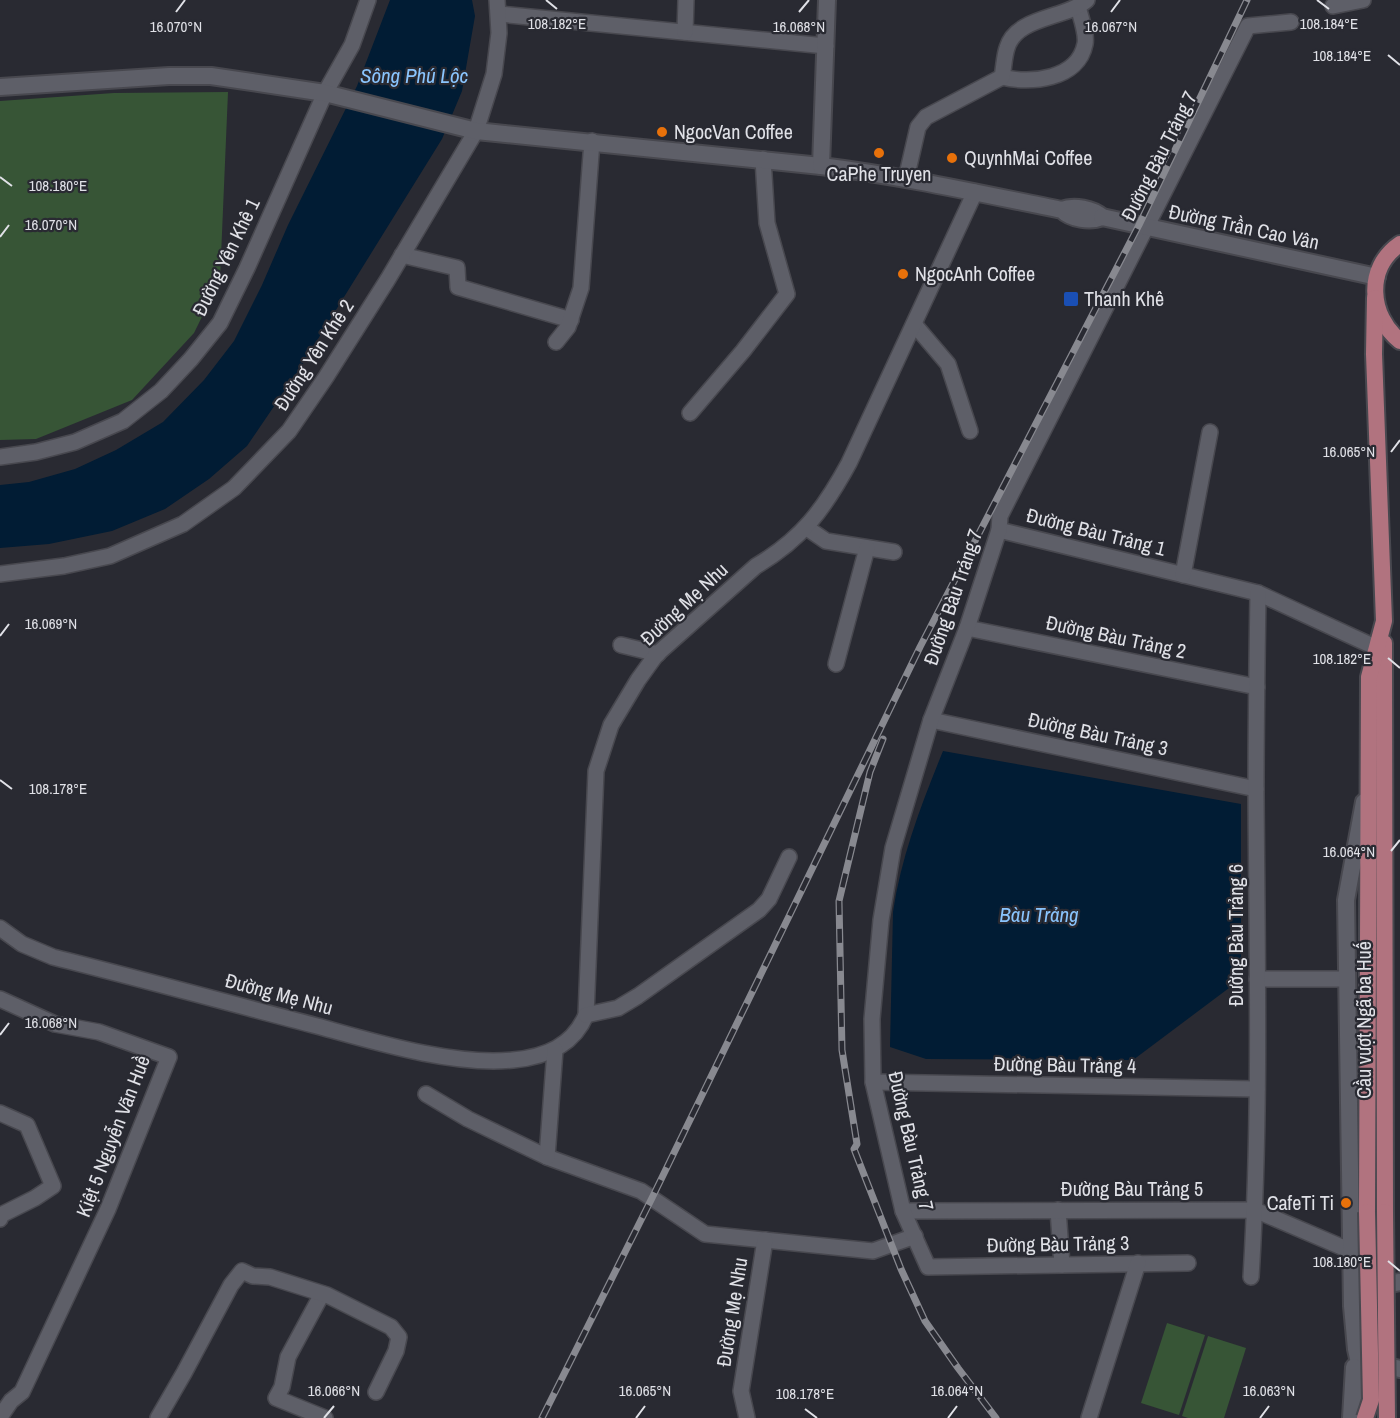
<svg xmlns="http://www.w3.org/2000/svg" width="1400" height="1418" viewBox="0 0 1400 1418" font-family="'Archivo Narrow',sans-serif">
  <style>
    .green { fill: #375536 }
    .water { fill: #011c34 }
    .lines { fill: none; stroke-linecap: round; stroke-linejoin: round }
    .minor-casing { stroke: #48484f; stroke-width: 18 }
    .tertiary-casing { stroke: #48484f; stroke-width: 20 }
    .secondary-casing { stroke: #48484f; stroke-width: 20 }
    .primary-casing { stroke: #48484f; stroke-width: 20 }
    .minor { stroke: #5e5f68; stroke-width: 15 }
    .tertiary { stroke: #5e5f68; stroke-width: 16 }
    .secondary { stroke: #5e5f68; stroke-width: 16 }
    .primary { stroke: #b1737f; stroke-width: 16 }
    .rail-casing { stroke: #888990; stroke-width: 7 }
    .rail { stroke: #292a32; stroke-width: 4.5; stroke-dasharray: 14; stroke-linecap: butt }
    .primary-bridge-casing { stroke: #48484f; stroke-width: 20; stroke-linecap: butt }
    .primary-bridge { stroke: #b1737f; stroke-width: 16 }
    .ticks { fill: none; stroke: #e0e1e7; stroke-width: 2 }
    .food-dot { fill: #e8710a; stroke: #292a32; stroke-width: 2 }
    .transit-dot { fill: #1a4fb4; stroke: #292a32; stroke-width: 2 }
    .labels { text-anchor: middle; stroke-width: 4.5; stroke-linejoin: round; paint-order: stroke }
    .poi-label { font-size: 20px; fill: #e0e1e7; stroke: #292a32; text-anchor: start }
    .street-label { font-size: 20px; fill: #e0e1e7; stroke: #292a32 }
    .water-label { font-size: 21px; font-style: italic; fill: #8ac5fe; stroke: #292a32 }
    .ticks-label { font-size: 15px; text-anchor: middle; fill: #e0e1e7; stroke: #292a32; stroke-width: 4.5; stroke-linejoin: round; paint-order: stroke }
  </style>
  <rect width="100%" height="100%" fill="#292a32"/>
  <!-- green -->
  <g class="green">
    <polygon points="228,92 220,280 194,333 132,400 36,439 0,440 0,101 114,93"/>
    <polygon points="1167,1323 1205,1335 1179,1415 1141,1403"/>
    <polygon points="1208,1336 1246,1348 1224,1418 1188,1418 1182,1416"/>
  </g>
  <!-- water -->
  <g class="water">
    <polygon points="390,0 472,0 475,16 462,91 442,139 300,368 247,446 209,479 165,509 112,531 49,544 0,548 0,485 29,482 75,469 116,450 163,422 204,380 234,341 262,285 288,225 357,86"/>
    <path d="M943,751L1241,804V979L1133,1060L926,1059L890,1047L893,912C901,856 922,803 943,751Z"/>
  </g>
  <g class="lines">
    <!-- minor casing -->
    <g class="minor-casing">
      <g id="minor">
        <polyline points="1333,6 1363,0"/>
        <polyline points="499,14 826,46"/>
        <polyline points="685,32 686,0"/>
        <path d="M1002,77C1030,84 1078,80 1085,44C1087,34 1081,18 1078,7"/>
        <path d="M906,179L918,127L926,117L1002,77C1004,67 1004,57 1007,48C1016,16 1066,19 1087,0"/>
        <polyline points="402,255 457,268 458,287 571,320"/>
        <polyline points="914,324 948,364 970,431"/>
        <polyline points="556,342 568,327 581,288 592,141"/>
        <polyline points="690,413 743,351 787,294 767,223 763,159"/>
        <polyline points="0,457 36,452 75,442 123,421 161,391 191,359 220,323 247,268 325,93 352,45 368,0"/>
        <polyline points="807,528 826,541 894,552"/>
        <polyline points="999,530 1258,593 1377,648"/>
        <polyline points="0,574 64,566 110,556 183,524 234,488 289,431 326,377 388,279 476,131 494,74 499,33 497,0"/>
        <polyline points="1183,575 1210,432"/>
        <polyline points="967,628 1257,687"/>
        <polyline points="621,645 658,654"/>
        <polyline points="836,664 867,548"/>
        <polyline points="931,720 1256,789"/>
        <path d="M0,928L22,944L53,957C141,979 229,1003 317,1026C375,1042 453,1066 513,1060C545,1057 573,1046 586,1015L596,771L611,725L638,680L656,655L756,566C802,539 824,509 849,463L975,192"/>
        <polyline points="1257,979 1347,979"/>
        <polyline points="0,999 55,1024 99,1032 169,1057 108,1209 22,1392 11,1401 0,1417"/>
        <polyline points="586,1015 618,1008 638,996 759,910 769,899 789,857"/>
        <polyline points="873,1082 1257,1089"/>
        <polyline points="426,1094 468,1119 547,1157 641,1191 705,1234 873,1251 915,1236"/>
        <polyline points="0,1113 27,1125 53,1186 35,1198 1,1215 0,1219"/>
        <polyline points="547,1157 555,1050"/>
        <polyline points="1058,1210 1062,1265"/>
        <polyline points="903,1211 1255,1210 1351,1251"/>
        <polyline points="1188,1263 928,1267 903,1211 873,1082 872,1019 881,920 893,848 931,720 967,628 999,530 1000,516 1248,26 1291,22"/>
        <path d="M1251,1277C1261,1115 1257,953 1256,792C1256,726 1257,659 1258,593"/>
        <polyline points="322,1294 288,1357 282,1387 276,1398 325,1418"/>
        <polyline points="158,1418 184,1373 231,1285 242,1271 253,1276 270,1277 327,1295 391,1327 399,1337 396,1351 376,1392"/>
        <polyline points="747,1418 741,1391 765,1240"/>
        <polyline points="1089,1418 1138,1263"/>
      </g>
    </g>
    <!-- tertiary casing -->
    <g class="tertiary-casing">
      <g id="tertiary">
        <polyline points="0,87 169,76 211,76 325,93 476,131 821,166"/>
        <polyline points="1364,802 1346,900 1352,1306 1356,1349 1367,1400"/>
        <polyline points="1372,1287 1400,1282"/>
        <polyline points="1373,1362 1377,1364 1400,1369"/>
        <polyline points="1351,1418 1354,1367"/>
      </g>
    </g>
    <!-- secondary casing -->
    <g class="secondary-casing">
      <g id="secondary">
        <path d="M827,0L821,166C902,176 982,194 1062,210C1071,219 1090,222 1102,217C1093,209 1074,205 1062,210"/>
        <polyline points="1102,217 1377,277"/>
      </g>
    </g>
    <!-- primary casing -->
    <g class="primary-casing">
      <g id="primary">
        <path d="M1400,244C1365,268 1369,316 1400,341"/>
        <polyline points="1384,643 1385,1212"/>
        <polyline points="1367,1212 1369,677 1384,621 1374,354 1375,298"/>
      </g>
    </g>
    <!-- minor -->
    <use href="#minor" class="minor"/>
    <!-- tertiary -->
    <use href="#tertiary" class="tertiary"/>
    <!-- secondary -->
    <use href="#secondary" class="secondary"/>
    <!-- primary -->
    <use href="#primary" class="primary"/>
    <!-- rail casing -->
    <g class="rail-casing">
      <g id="rail">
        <polyline points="883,739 870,772 839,901 842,1050 857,1144 854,1149 901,1269 925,1321 958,1368 996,1418"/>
        <polyline points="542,1418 652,1198 920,647 1139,225 1247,0"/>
      </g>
    </g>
    <!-- rail -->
    <use href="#rail" class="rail"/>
    <!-- primary-bridge casing -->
    <g class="primary-bridge-casing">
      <g id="primary-bridge">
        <polyline points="1385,1212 1387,1418"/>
        <polyline points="1365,1418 1371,1400 1367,1212"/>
      </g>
    </g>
    <!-- primary-bridge -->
    <use href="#primary-bridge" class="primary-bridge"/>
  </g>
  <!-- ticks -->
  <path class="ticks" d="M546,0L557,9M1317,0L1329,9M176,12L185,0M799,12L809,0M1111,12L1120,0M1388,55L1400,65M0,177L12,186M0,237L9,225M1391,452L1400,440M0,636L9,624M1388,658L1400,668M0,780L12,789M1391,851L1400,840M0,1035L9,1023M1388,1261L1400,1271M805,1409L817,1418M324,1418L334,1406M636,1418L645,1406M948,1418L957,1406M1260,1418L1269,1406"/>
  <!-- markers -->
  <g class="food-dot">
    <circle cx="662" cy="132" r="6"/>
    <circle cx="879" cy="153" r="6"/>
    <circle cx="952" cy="158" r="6"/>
    <circle cx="903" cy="274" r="6"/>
    <circle cx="1346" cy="1203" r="6"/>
  </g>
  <rect class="transit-dot" x="1063" y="291" width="16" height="16" rx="3"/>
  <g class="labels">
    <!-- poi labels -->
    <g class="poi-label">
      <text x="674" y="139">NgocVan Coffee</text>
      <text x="964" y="165">QuynhMai Coffee</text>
      <text x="879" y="181" text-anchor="middle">CaPhe Truyen</text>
      <text x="915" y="281">NgocAnh Coffee</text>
      <text x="1084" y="306">Thanh Khê</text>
      <text x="1334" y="1210" text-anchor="end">CafeTi Ti</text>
    </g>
    <!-- street labels -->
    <g class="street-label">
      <text transform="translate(1159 156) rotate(-63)" y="7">Đường Bàu Trảng 7</text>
      <text transform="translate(1244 227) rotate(12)" y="7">Đường Trần Cao Vân</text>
      <text transform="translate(226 257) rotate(-64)" y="7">Đường Yên Khê 1</text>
      <text transform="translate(314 355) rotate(-57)" y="7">Đường Yên Khê 2</text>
      <text transform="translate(1096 532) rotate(14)" y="7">Đường Bàu Trảng 1</text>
      <text transform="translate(953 597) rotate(-71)" y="7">Đường Bàu Trảng 7</text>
      <text transform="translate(684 604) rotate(-43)" y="7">Đường Mẹ Nhu</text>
      <text transform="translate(1116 637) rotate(12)" y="7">Đường Bàu Trảng 2</text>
      <text transform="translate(1098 734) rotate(12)" y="7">Đường Bàu Trảng 3</text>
      <text transform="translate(1236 935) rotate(-90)" y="7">Đường Bàu Trảng 6</text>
      <text transform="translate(279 994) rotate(15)" y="7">Đường Mẹ Nhu</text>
      <text transform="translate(1364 1020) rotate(-90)" y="7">Cầu vượt Ngã ba Huế</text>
      <text transform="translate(1065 1065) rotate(1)" y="7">Đường Bàu Trảng 4</text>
      <text transform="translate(113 1136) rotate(-69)" y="7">Kiệt 5 Nguyễn Văn Huề</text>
      <text transform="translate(911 1141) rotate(77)" y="7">Đường Bàu Trảng 7</text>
      <text x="1132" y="1196">Đường Bàu Trảng 5</text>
      <text transform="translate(1058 1244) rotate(-1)" y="7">Đường Bàu Trảng 3</text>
      <text transform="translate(732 1312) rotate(-81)" y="7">Đường Mẹ Nhu</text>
    </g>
    <!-- water labels -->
    <g class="water-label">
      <text x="414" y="83">Sông Phú Lộc</text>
      <text x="1039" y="922">Bàu Trảng</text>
    </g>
  </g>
  <g class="ticks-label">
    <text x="557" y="29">108.182°E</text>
    <text x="1329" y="29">108.184°E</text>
    <text x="176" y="32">16.070°N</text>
    <text x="799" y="32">16.068°N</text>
    <text x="1111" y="32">16.067°N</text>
    <text x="1342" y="61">108.184°E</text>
    <text x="58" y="191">108.180°E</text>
    <text x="51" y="230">16.070°N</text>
    <text x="1349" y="457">16.065°N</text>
    <text x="51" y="629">16.069°N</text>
    <text x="1342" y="664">108.182°E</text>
    <text x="58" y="794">108.178°E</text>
    <text x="1349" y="857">16.064°N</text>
    <text x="51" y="1028">16.068°N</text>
    <text x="1342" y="1267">108.180°E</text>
    <text x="334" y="1396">16.066°N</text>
    <text x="645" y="1396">16.065°N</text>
    <text x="957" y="1396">16.064°N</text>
    <text x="1269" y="1396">16.063°N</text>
    <text x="805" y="1399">108.178°E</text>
  </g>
</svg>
